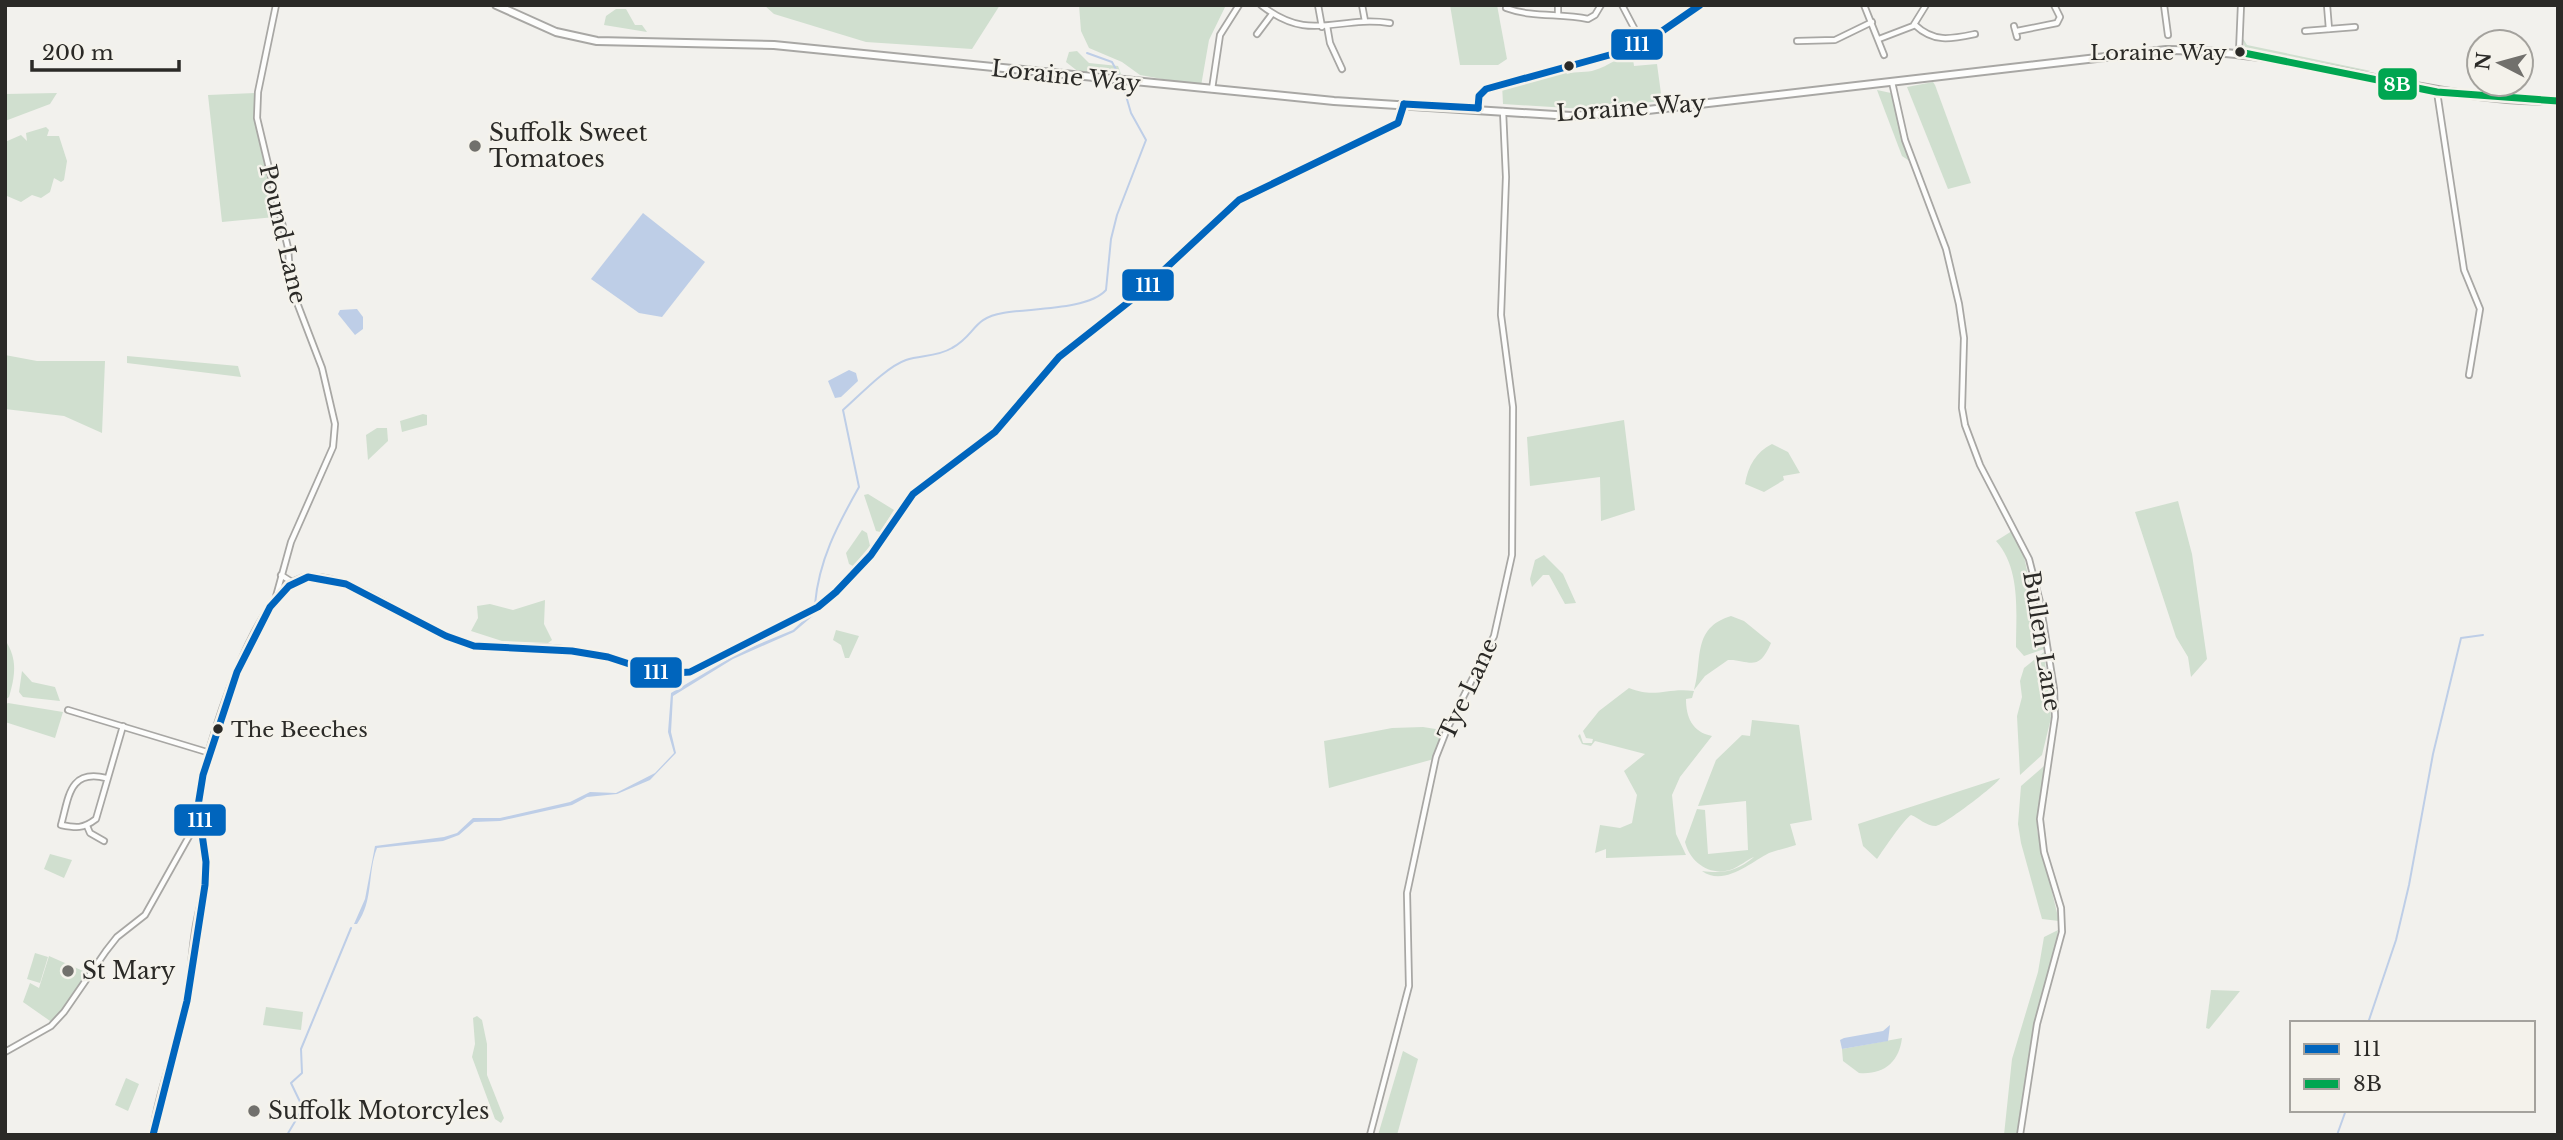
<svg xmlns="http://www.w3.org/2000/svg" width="2563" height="1140" viewBox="0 0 2563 1140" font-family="'Libre Baskerville',serif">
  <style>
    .green { fill: #d0dfcf }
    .water { fill: #becee7 }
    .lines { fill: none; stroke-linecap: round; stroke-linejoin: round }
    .stream { stroke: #becee7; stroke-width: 2 }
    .minor-casing { stroke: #a8a7a4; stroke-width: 8 }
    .tertiary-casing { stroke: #a8a7a4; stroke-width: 9 }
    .secondary-casing { stroke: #a8a7a4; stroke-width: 10 }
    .minor { stroke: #fdfdfc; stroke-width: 4.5 }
    .tertiary { stroke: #fdfdfc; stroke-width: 5 }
    .secondary { stroke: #fdfdfc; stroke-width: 6 }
    .bus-1-casing { stroke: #f4f2eb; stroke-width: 12 }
    .bus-2-casing { stroke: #f4f2eb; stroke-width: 12 }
    .bus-1 { stroke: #0065bd; stroke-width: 7 }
    .bus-2 { stroke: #00a651; stroke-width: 7 }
    .bus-dot { fill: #2b2a27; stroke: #f4f2eb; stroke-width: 2.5 }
    .poi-dot { fill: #71706c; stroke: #f4f2eb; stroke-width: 2.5 }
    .labels { text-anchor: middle; stroke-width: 5; stroke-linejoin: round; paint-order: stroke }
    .bus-label { font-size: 21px; fill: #2b2a27; stroke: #f4f2eb; text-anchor: end }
    .street-label { font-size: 23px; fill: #2b2a27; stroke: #f4f2eb }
    .poi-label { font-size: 23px; fill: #2b2a27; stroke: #f4f2eb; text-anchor: start }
    .line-badge { stroke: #f4f2eb; stroke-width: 2.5 }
    .badge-label { font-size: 19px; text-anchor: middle; font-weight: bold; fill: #fff }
  </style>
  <rect width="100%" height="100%" fill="#f2f1ed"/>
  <!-- green -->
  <g class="green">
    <polygon points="764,5 1000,5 972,49 866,42 774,14"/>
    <polygon points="1079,5 1226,5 1209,40 1201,86 1140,75 1122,62 1089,48 1081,31"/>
    <polygon points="1450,5 1497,5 1507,59 1498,65 1460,65"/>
    <polygon points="616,9 626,9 635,25 642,25 647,32 604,25 606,16"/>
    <polygon points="2242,37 2247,45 2371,71 2359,72 2245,48"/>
    <polygon points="1077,51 1089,63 1118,66 1121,74 1080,73 1066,62 1069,52"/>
    <path d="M1632,52L1634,66L1657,64L1662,101L1584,109L1503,104L1502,84L1565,71L1567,74C1576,71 1587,73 1595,70C1609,66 1618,57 1632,52Z"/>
    <polygon points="1933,82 1935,85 1971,183 1948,189 1907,87"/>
    <polygon points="1877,90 1891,93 1911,162 1902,156"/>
    <polygon points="57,93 50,104 5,121 5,94"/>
    <polygon points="255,93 254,114 275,217 222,222 208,95"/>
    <polygon points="46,127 49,130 47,136 59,136 67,161 64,180 61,182 54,178 50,192 41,198 32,195 21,202 7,196 5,142 21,135 27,141 26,133"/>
    <polygon points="5,355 37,361 105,361 102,433 64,416 5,409"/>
    <polygon points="127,356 238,366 241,377 127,363"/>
    <polygon points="423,414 427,415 427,425 402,432 400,421"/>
    <polygon points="1624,420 1635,510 1601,521 1600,477 1530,486 1527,437"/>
    <polygon points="387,428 388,441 368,460 366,435 377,428"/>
    <path d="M1772,444L1788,452L1800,473L1783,476L1784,480L1764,492L1745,484C1748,466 1756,452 1772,444Z"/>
    <polygon points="868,494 894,510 880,532 876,531 864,495"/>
    <polygon points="2178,501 2192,554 2207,659 2191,677 2188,657 2176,637 2135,512"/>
    <polygon points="862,530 867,533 870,546 853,566 849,564 846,553"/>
    <path d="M2012,531L2023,552L2044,649L2024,656L2016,647C2016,612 2021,569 1996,541Z"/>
    <polygon points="1544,555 1563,574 1576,603 1565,604 1549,575 1543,575 1532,587 1530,579 1535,560"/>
    <polygon points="545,600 544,624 552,640 548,643 502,641 471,631 478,618 477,606 490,604 513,610"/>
    <path d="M1731,616L1744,621L1771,643C1758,674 1748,659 1728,660L1705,676L1694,690C1703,661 1691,628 1731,616Z"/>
    <polygon points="836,630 859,636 849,658 845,658 841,645 833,640"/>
    <path d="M5,640C18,659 15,676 9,697L5,700Z"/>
    <polygon points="2044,652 2051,718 2042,755 2020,775 2017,716 2022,697 2020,681 2024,668"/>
    <polygon points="22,671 32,682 55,687 60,701 23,697 19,692"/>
    <path d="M1629,688C1656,699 1667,687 1694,691L1692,698L1686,699C1686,717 1692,732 1712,736L1680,777L1672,795L1676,834L1686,855L1606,858V849L1595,853L1600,825L1620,828L1632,823L1637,795L1624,771L1645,754L1595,741L1591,746L1582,744L1578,736L1580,734L1583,743H1592L1593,739L1586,738L1583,731L1599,711Z"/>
    <polygon points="8,703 63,712 55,738 5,722 5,705"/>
    <path d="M1752,720L1799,725L1812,820L1790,824L1796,845C1787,848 1777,850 1769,853C1751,862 1724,887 1702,871C1724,874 1737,871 1754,857C1748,859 1739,867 1730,870C1709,876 1690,862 1685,842L1697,809L1705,810L1708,854L1748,850L1746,801L1698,806L1716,760L1742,735L1750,736Z"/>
    <polygon points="1423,727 1442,730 1434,759 1329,788 1324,741 1392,728"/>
    <polygon points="2044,766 2037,830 2059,921 2042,919 2021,843 2018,824 2021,786"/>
    <path d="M2000,778C1999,783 1944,825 1936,826C1926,826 1919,818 1911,815C1904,819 1884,849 1877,859L1863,846L1858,824Z"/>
    <polygon points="50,854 72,860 64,878 44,869"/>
    <polygon points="2058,930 2054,962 2035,1026 2019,1135 2004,1135 2012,1059 2038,972 2044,937"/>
    <polygon points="35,953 48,957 40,983 27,979"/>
    <polygon points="49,956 90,974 53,1023 23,1002 30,983 39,988"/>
    <polygon points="2211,990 2240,991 2209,1029 2206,1028"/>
    <polygon points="266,1007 303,1012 301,1030 263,1025"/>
    <polygon points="477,1016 482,1020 487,1044 487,1075 504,1118 501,1123 495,1119 472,1057 475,1044 473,1018"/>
    <path d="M1902,1038C1899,1062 1884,1075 1859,1073L1843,1061L1842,1049Z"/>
    <polygon points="1403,1051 1418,1059 1397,1135 1378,1135"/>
    <polygon points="126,1078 139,1084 128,1111 115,1105"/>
  </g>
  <!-- water -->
  <g class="water">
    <polygon points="643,213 705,262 662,317 639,313 591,279"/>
    <polygon points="357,309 363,317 363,329 355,335 338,314 340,310"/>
    <polygon points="849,370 856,373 858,381 841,397 835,398 828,381"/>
    <path d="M810,614H815L794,632L733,659L673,696L671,732L676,753L650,780L617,794L587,797L572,805L500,821L474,822L459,835L443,841L377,848C367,874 374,900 357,924H354L365,899L375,846L444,837L457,833L473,818H500L570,802L590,792L616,793L655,773L674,753L668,732L671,693L742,651L793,630Z"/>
    <polygon points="1890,1025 1888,1041 1842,1049 1840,1040 1844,1038 1883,1031"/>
  </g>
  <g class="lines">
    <!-- stream -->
    <g class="stream">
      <polyline points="1087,53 1112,62 1120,77"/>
      <path d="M815,604C819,560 837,526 859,487L843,410C859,396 886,367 906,360C921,355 937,357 952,348C976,335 972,318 1003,313C1031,308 1088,310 1106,290L1111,239L1117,215L1146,140L1131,113L1122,82"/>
      <polyline points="2368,1023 2396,940 2409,885 2433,754 2461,638 2483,635"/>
      <polyline points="287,1135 303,1108 291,1083 302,1073 301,1049 351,928"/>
      <polyline points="2337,1135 2346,1110"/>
    </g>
    <!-- minor casing -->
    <g class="minor-casing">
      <g id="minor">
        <path d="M1261,5C1311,44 1336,15 1390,23"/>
        <polyline points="1318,5 1322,27"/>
        <polyline points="1362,5 1365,21"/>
        <polyline points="1622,5 1642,43"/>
        <polyline points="1864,5 1884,55"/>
        <polyline points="2164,5 2168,35"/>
        <polyline points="2327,5 2329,29"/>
        <path d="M1506,8C1533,18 1560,13 1588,19L1595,15L1601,5"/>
        <polyline points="1558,15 1558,5"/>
        <path d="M1915,25C1934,43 1951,39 1975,34"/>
        <polyline points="1327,26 1330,43 1342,69"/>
        <polyline points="2014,26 2017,37"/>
        <polyline points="2017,31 2057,23 2060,17 2054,5"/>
        <polyline points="2305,31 2355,27"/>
        <polyline points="1257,34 1272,14"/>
        <polyline points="1879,39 1913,26 1926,5"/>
        <polyline points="1797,41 1835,40 1872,22"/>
        <polyline points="2239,52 2241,5"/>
        <polyline points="1892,82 1905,140 1946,249 1959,304 1964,338 1962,408 1965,425 1980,465 2029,559 2040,602 2054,689 2055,717 2040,819 2044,852 2061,908 2062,932 2037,1024 2020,1135"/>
        <polyline points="1212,89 1220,35 1239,5"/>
        <polyline points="2437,92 2464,270 2480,309 2469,375"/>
        <polyline points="281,575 292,582"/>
        <polyline points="275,600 291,542 333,447 335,424 322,368 291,287 288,248 257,118 258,92 276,5"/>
        <polyline points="68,710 210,753"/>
        <path d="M106,778C69,769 69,797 61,825C76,828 83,829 96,819L123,726"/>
        <polyline points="87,826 90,833 104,841"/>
        <polyline points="5,1052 51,1026 64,1012 106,951 117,937 145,915 192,831 201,826"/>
        <polyline points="1370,1135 1409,986 1407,893 1436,757 1447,729 1494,636 1512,555 1513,407 1501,315 1506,177 1503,111"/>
      </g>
    </g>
    <!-- tertiary casing -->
    <g class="tertiary-casing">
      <path id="tertiary" d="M153,1135C159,1089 178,1047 187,1001C191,977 192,952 196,928C199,909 206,890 206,871C207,846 196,822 199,797C205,753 257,581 308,577C355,574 420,630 463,643C493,652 527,646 558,649C577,651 596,653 615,659C643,667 659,682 690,672L818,607L836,592L871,555L913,494L995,432L1059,357L1135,297L1239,200L1398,123L1404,104"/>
    </g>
    <!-- secondary casing -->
    <g class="secondary-casing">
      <g id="secondary">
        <path d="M496,5L556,32L597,41L774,45L1334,101L1571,116L1639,111L2166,50C2299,49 2424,102 2558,101"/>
        <polyline points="1478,108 1479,96 1486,89 1624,51 1655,36 1700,5"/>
      </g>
    </g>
    <!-- minor -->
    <use href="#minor" class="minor"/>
    <!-- tertiary -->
    <use href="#tertiary" class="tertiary"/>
    <!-- secondary -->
    <use href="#secondary" class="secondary"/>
    <!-- bus-1 casing -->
    <g class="bus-1-casing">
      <g id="bus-1">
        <polyline points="1404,104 1478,108"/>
        <polyline points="1478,108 1479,96 1486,89 1624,51 1655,36 1700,5"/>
        <polyline points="153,1135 187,1001 205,885 206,862 198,806 203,775 237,672 270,607 289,586 308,577 346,584 446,636 474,646 572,651 608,657 660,674 690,672 818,607 836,592 871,555 913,494 995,432 1059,357 1135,297 1239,200 1398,123 1404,104"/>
      </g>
    </g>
    <!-- bus-2 casing -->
    <g class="bus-2-casing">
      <polyline id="bus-2" points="2239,52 2437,92 2558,101"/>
    </g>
    <!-- bus-1 -->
    <use href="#bus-1" class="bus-1"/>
    <!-- bus-2 -->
    <use href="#bus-2" class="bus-2"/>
  </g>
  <!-- markers -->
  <g class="bus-dot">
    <circle cx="2240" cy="52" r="6"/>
    <circle cx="1569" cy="66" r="6"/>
    <circle cx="218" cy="729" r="6"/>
  </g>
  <g class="poi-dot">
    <circle cx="475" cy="146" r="7"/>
    <circle cx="68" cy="971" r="7"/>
    <circle cx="254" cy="1111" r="7"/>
  </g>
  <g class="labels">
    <!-- bus labels -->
    <g class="bus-label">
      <text x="2227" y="60">Loraine Way</text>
      <text x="231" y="737" text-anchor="start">The Beeches</text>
    </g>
    <!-- street labels -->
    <g class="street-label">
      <text transform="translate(1066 76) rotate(6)" y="8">Loraine Way</text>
      <text transform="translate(1631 108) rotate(-4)" y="8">Loraine Way</text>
      <text transform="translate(283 234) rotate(77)" y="8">Pound Lane</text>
      <text transform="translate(2042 641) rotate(81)" y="8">Bullen Lane</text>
      <text transform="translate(1468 689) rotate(-65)" y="8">Tye Lane</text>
    </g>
    <!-- poi labels -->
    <g class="poi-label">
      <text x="489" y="141">Suffolk Sweet<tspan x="489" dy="26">Tomatoes</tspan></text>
      <text x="82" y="979">St Mary</text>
      <text x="268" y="1119">Suffolk Motorcyles</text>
    </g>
  </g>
  <g class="line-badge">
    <rect x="1610" y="28" width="54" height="33" rx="7" fill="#0065bd"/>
    <rect x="2377" y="67" width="41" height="34" rx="7" fill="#00a651"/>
    <rect x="1121" y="268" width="54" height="34" rx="7" fill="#0065bd"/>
    <rect x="629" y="656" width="54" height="33" rx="7" fill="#0065bd"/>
    <rect x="173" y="803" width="54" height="34" rx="7" fill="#0065bd"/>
  </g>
  <g class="badge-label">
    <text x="1637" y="51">111</text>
    <text x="2397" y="91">8B</text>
    <text x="1148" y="292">111</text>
    <text x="656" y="679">111</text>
    <text x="200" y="827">111</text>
  </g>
  <!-- border -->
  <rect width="2563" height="1140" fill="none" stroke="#2b2a27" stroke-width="14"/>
  <!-- legend -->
  <rect x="2290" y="1021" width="245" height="91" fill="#f4f2eb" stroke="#a4a29d" stroke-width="2"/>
  <rect x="2304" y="1044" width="35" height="10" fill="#0065bd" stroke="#a4a29d" stroke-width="2"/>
  <text x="2353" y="1056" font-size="21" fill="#2b2a27">111</text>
  <rect x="2304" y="1079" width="35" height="10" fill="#00a651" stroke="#a4a29d" stroke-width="2"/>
  <text x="2353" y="1091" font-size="21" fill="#2b2a27">8B</text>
  <!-- north arrow -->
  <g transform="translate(2500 63) rotate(276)"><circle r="33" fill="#f4f2eb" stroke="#a4a29d" stroke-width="2"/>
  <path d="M0-5L12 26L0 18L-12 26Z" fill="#71706c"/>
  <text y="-10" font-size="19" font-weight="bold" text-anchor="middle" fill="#2b2a27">N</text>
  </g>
  <!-- scale -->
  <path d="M32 60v10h147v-10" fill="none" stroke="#2b2a27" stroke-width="3.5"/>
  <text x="42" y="60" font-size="21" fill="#2b2a27" stroke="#f4f2eb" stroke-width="5" paint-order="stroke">200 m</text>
</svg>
